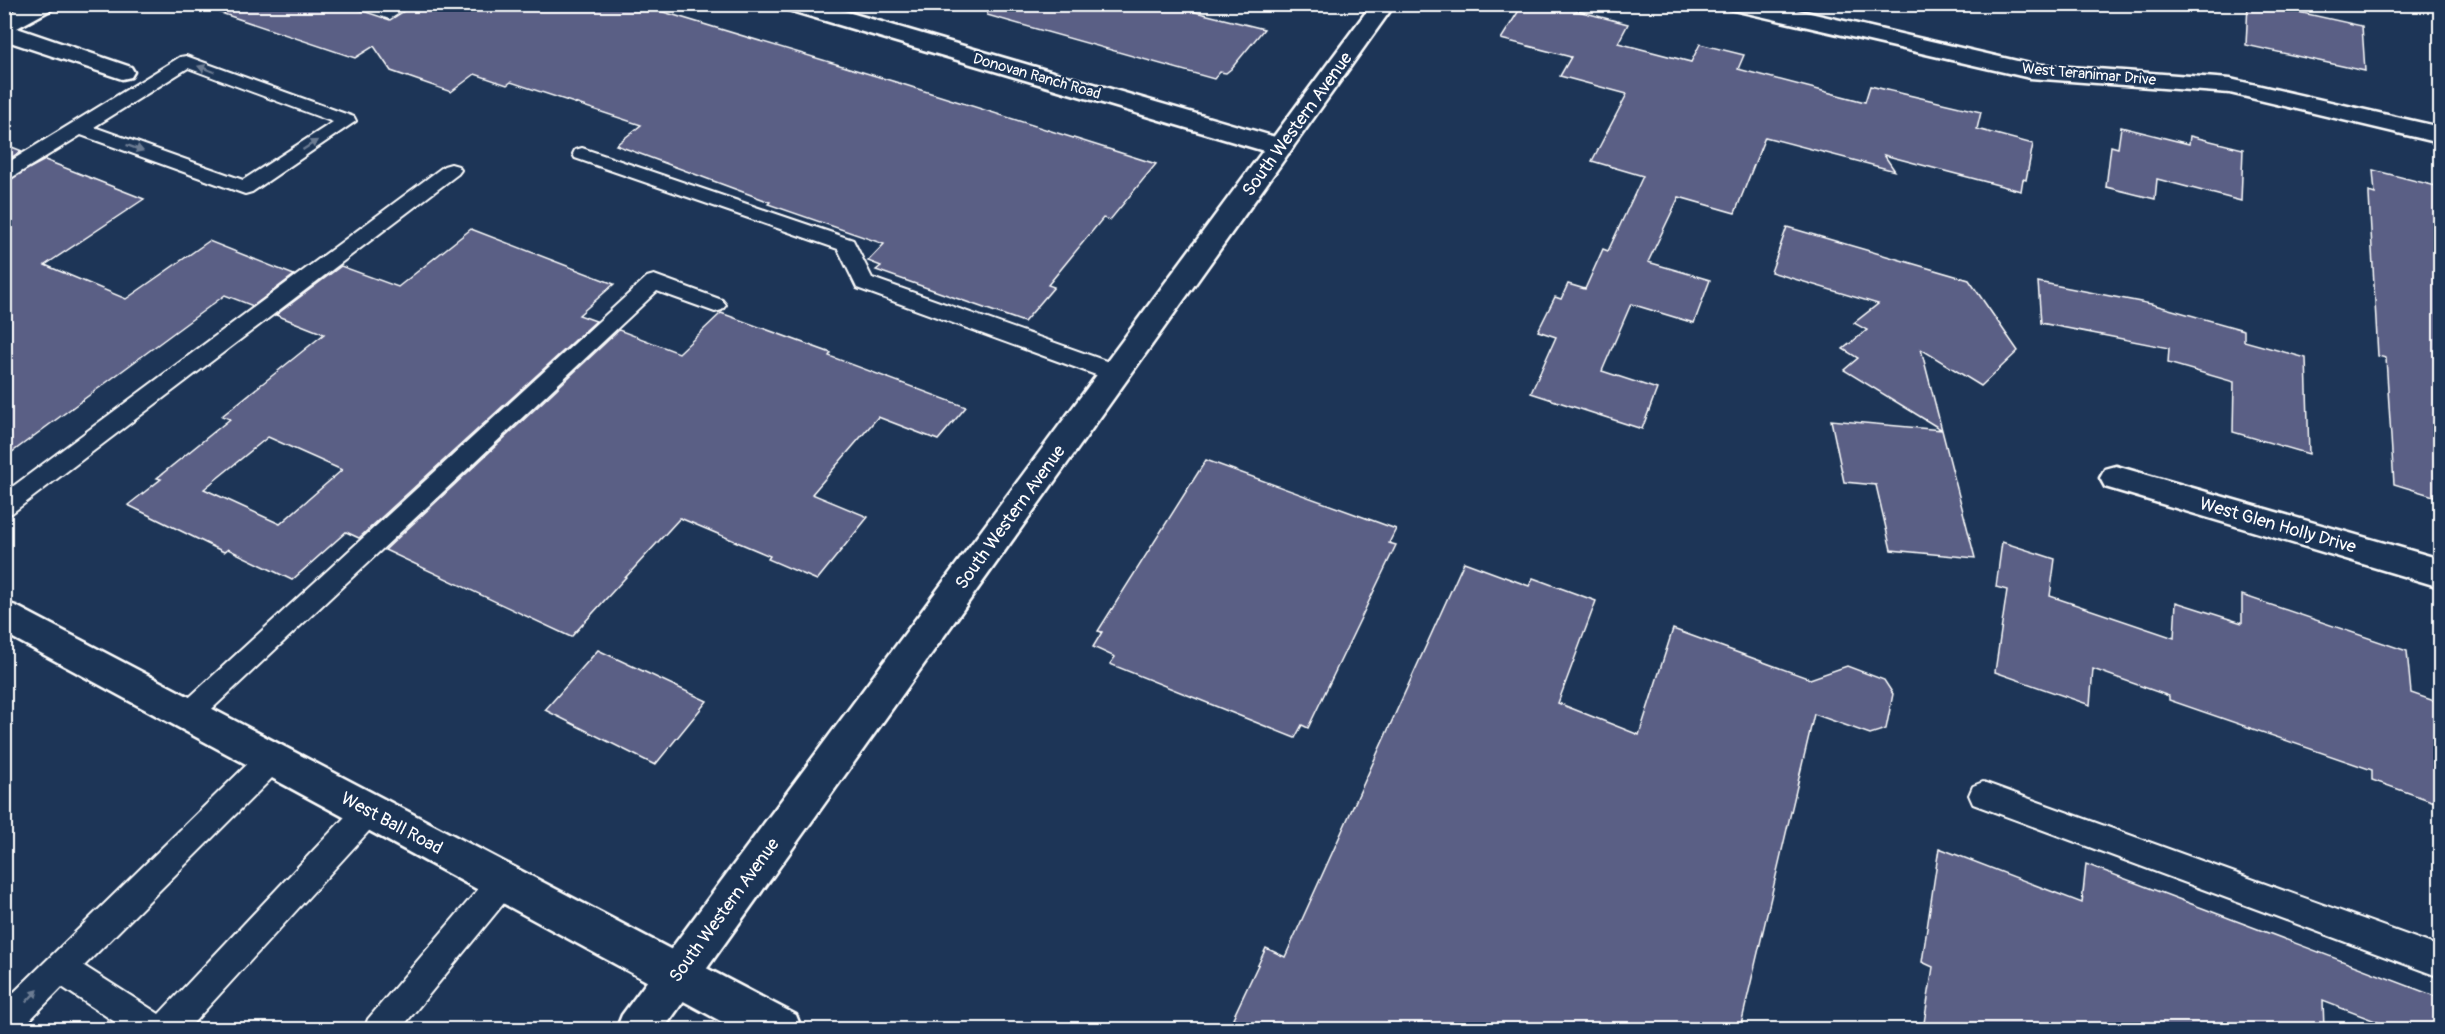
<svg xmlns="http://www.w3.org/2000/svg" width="2445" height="1034" viewBox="0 0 2445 1034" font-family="Pangolin,sans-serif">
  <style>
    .building { fill: #5a5f85; stroke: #fff; stroke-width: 1.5; fill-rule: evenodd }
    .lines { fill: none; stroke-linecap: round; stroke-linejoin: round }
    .service-casing { stroke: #fff; stroke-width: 4 }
    .minor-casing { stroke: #fff; stroke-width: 5 }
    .tertiary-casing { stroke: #fff; stroke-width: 5 }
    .primary-casing { stroke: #fff; stroke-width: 5 }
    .service { fill: #1d3557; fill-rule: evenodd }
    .minor { fill: #1d3557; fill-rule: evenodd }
    .tertiary { fill: #1d3557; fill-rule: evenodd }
    .primary { fill: #1d3557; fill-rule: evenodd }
    .oneway { fill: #6c7c92 }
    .labels { text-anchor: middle; stroke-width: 4.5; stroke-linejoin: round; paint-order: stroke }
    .far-street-label { font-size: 15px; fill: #fff; stroke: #1d3557 }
    .street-label { font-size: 18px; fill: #fff; stroke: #1d3557 }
  </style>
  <rect width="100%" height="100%" fill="#1d3557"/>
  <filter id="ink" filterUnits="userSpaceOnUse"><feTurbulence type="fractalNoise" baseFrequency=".0167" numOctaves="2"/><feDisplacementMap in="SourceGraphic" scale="12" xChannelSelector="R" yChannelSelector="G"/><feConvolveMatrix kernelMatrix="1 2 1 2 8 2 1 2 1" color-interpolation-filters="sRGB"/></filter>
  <g filter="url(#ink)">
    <!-- building -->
    <g class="building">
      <polygon points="217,4 342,4 390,20 415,4 637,4 899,83 1156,164 1110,220 1103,218 1048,285 1054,287 1024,322 876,270 881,266 868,261 884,244 768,204 770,202 616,145 641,125 511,82 507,85 475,74 451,92 391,71 374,46 355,58 215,11"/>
      <polygon points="988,4 1163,4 1264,29 1231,69 1226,73 1220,72 1214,79 987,15"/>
      <polygon points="1523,4 1551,4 1628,24 1618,43 1691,62 1700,44 1744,55 1738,69 1865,102 1870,86 1981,112 1977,129 2033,144 2026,180 2023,179 2021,191 1884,155 1895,171 1765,137 1735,213 1679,197 1648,262 1710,280 1694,323 1631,304 1602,371 1657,389 1642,429 1531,393 1556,337 1538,331 1555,297 1561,299 1568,284 1585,289 1603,249 1608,251 1643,176 1592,161 1627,94 1560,76 1571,57 1501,39"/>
      <polygon points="2248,4 2262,4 2362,26 2365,71 2246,45"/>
      <polygon points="2121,127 2189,144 2190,136 2243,149 2241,201 2157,179 2155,199 2106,187 2111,146 2118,148"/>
      <polygon points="4,144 22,151 4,162"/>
      <polygon points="45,160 144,199 45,265 126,299 209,241 294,275 253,306 225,295 4,458 4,182"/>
      <polygon points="2373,170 2440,187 2440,498 2394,484 2386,358 2378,356 2369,195 2369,192 2375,194"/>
      <polygon points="1787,227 1969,280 2018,351 1981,386 1921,349 1975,558 1891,550 1876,485 1844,482 1831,420 1942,430 1844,370 1858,358 1843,349 1867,330 1854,323 1878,304 1771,272"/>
      <path d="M471,229L614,284L579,315L596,321L359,538L346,532L292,580L228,549L224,552L128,505L161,479L157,478L230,419L222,416L324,334L276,315L341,266L398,287ZM268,437L342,470L280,524L204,489Z"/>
      <polygon points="2038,282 2151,304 2244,330 2244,341 2306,358 2309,454 2233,432 2234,382 2168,363 2169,348 2041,323"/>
      <polygon points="721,313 831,353 829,356 966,407 938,440 878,417 812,494 868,517 817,580 768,559 770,556 680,518 571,637 385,550 619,330 679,353"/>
      <polygon points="1206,460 1396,529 1389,543 1396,545 1308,728 1302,725 1295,738 1110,664 1115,657 1093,647 1102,632 1098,631"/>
      <polygon points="2002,542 2055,559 2050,596 2174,638 2176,602 2242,623 2242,595 2407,651 2411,693 2440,703 2440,804 2372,780 2372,770 2169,700 2169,696 2093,669 2090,705 1995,672 2007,590 1996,587"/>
      <polygon points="1464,562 1529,586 1533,578 1596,601 1558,703 1639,735 1673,629 1810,679 1847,666 1884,680 1893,694 1886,729 1870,734 1814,714 1740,1029 1257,1029 1233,1018 1266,948 1285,957"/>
      <polygon points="598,650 707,701 655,765 545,710"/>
      <polygon points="1939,848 2082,903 2086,864 2440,998 2440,1029 2396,1029 2323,1001 2324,1029 1923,1029 1933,967 1922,962"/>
    </g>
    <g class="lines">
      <!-- service casing -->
      <g class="service-casing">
        <g id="service">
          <path d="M186,56L354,117L356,121L252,192L245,194L81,135L11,178L4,180V165L180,57ZM188,68L333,122L243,180L94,127Z"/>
          <polygon points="582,148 853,240 872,278 1123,367 1126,373 1123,379 1115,381 1107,379 857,288 838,249 575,158 573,154 575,150"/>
          <polygon points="451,164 458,166 461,170 458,174 12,513 4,515 4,493 444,166"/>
          <polygon points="654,275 722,300 726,305 722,310 715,312 657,291 198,722 189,726 180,722 176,714 180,706 647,277"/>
          <polygon points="272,747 282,750 286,759 282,768 84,966 159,1014 359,802 369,798 379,802 383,811 379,820 187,1030 127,1030 62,987 20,1030 4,1030 4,1002 262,750"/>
          <polygon points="1983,782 2440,947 2440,977 1973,804 1969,795 1973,786"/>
          <polygon points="503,868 513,872 518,882 513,892 400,1030 364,1030 368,1019 493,872"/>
        </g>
      </g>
      <!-- minor casing -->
      <g class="minor-casing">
        <g id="minor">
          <polygon points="26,4 55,4 52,9 17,28 131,67 134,72 131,77 122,79 4,40 4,16"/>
          <polygon points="782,4 820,4 1289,141 1293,147 1289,153 1280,155 1271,153 785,9"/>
          <polygon points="1727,4 1771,4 2030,64 2230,79 2440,127 2440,143 2230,93 2030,78 1738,11 1730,9"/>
          <polygon points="2116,466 2440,559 2440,587 2105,487 2100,478 2105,469"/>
        </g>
      </g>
      <!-- tertiary casing -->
      <g class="tertiary-casing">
        <polygon id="tertiary" points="1372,4 1395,4 663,1030 616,1030 622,1015"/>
      </g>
      <!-- primary casing -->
      <g class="primary-casing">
        <polygon id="primary" points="4,602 16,606 796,1015 802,1030 737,1030 4,633"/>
      </g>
      <!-- service -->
      <use href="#service" class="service"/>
      <!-- minor -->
      <use href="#minor" class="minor"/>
      <!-- tertiary -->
      <use href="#tertiary" class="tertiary"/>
      <!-- primary -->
      <use href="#primary" class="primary"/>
    </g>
    <!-- one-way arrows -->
    <defs><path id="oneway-solid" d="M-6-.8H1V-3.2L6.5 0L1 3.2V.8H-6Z" transform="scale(1.5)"/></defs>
    <g class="oneway">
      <use href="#oneway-solid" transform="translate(206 69) rotate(-160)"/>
      <use href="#oneway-solid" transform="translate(310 145) rotate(-33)"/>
      <use href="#oneway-solid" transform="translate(135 148) rotate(20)"/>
      <use href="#oneway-solid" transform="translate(32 996) rotate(-46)"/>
    </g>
  </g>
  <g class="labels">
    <!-- far-street labels -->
    <g class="far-street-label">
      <text transform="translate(2089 74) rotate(5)" y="5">West Teranimar Drive</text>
      <text transform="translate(1037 76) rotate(16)" y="5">Donovan Ranch Road</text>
    </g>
    <!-- street labels -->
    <g class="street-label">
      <text transform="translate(1297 124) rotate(-54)" y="6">South Western Avenue</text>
      <text transform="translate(1010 517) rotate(-54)" y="6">South Western Avenue</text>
      <text transform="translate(2278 525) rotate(16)" y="6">West Glen Holly Drive</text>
      <text transform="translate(392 823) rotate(28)" y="6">West Ball Road</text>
      <text transform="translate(724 910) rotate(-54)" y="6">South Western Avenue</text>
    </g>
  </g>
  <!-- margin -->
  <rect width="2445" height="1034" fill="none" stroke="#1d3557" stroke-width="24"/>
  <rect x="12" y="12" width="2421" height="1010" fill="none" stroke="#fff" stroke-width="2" filter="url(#ink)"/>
</svg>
